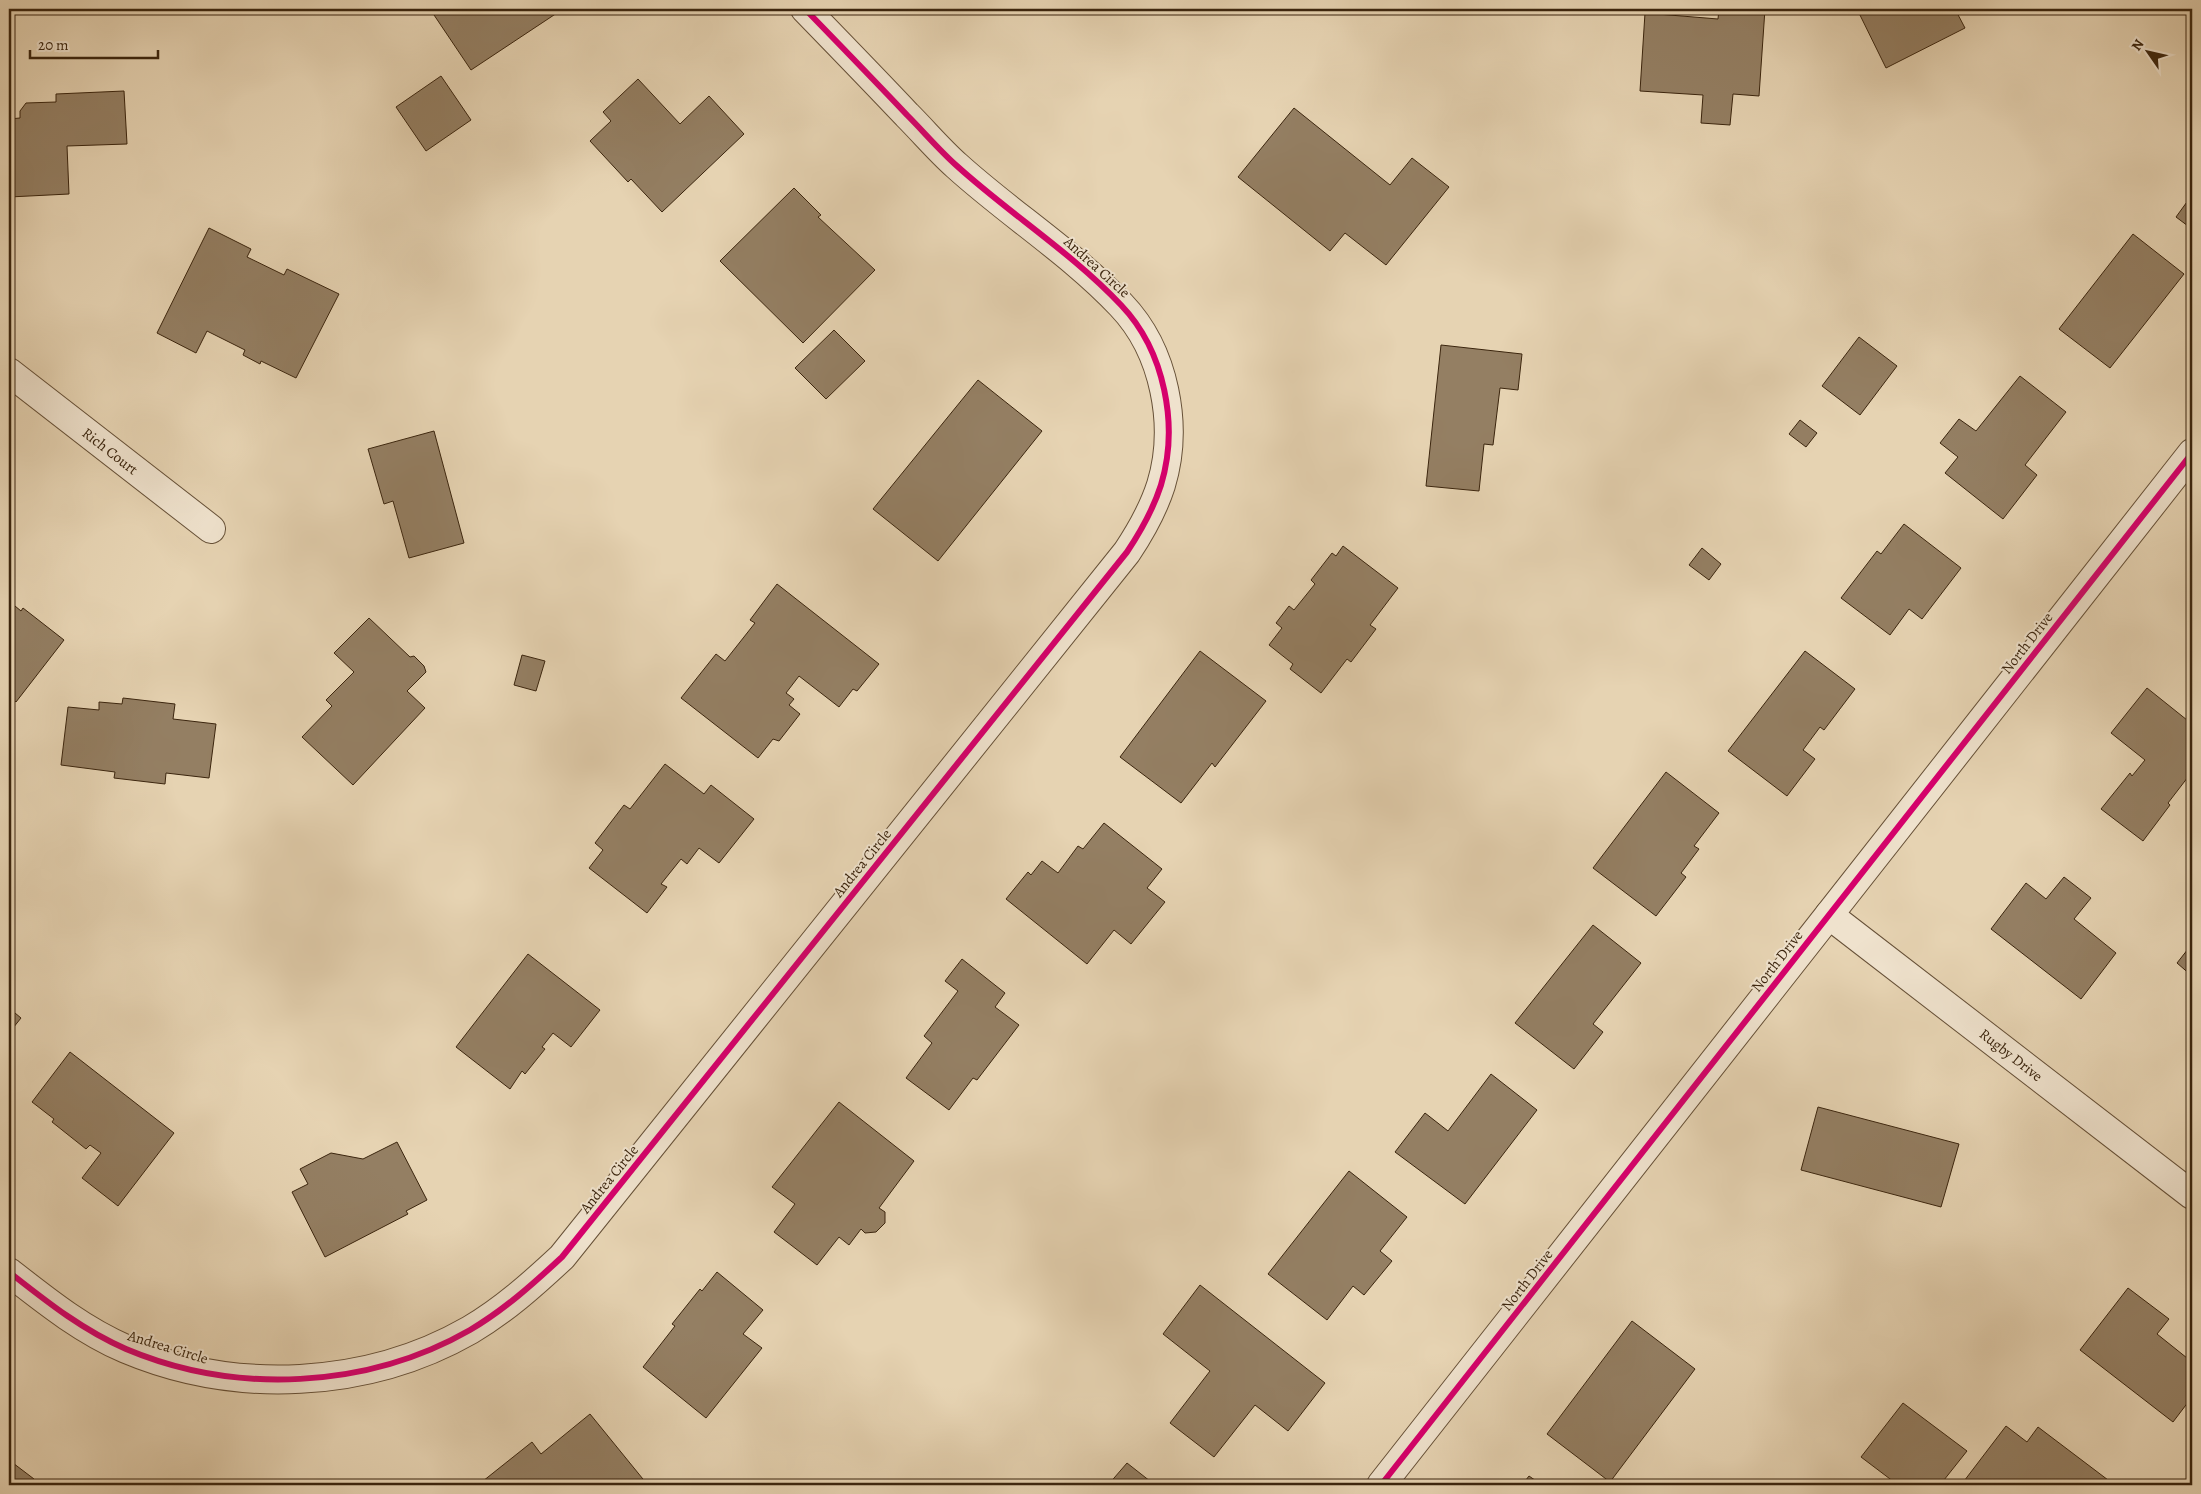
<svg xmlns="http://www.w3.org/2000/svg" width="2201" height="1494" viewBox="0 0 2201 1494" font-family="Alegreya,serif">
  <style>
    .building { fill: #947f63; stroke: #3b250e }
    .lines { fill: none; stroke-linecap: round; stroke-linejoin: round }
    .minor-casing { stroke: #665037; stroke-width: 30 }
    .minor { stroke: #efe2cd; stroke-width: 28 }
    .cycleway-casing { stroke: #efe2cd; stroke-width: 9 }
    .cycleway { stroke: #d6006c; stroke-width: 6 }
    .labels { text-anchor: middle; stroke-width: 4; stroke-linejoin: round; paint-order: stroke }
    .street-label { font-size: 15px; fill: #3b250e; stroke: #efe2cd }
  </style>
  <rect width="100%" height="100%" fill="#e6d3b2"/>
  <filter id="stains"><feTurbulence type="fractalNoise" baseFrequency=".004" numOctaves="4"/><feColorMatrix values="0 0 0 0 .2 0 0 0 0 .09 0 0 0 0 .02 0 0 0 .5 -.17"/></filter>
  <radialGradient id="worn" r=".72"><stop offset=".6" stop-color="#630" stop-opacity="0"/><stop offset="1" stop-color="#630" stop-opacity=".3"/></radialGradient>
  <!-- building -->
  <g class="building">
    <polygon points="437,9 563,9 471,70 432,12"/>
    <polygon points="1719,9 1765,9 1759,96 1733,94 1730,125 1701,123 1703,95 1640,91 1645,13 1718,19"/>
    <polygon points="1857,9 1955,9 1965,28 1886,68"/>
    <polygon points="441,76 471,120 426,151 396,107"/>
    <polygon points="638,79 680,124 709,96 744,134 662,212 631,179 628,182 590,141 611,121 603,112"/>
    <polygon points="124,91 127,144 67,146 69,194 9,197 9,119 20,118 20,111 26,103 56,102 56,94"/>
    <polygon points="1294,108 1390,185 1412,158 1449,187 1386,265 1345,233 1330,251 1238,177"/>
    <polygon points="794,188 821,215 818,217 875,270 803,343 720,261"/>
    <polygon points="2192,195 2192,229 2176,217"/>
    <polygon points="209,228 251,249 247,257 284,275 287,269 339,294 296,378 261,361 260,364 243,355 245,350 207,331 196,353 157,333"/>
    <polygon points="2133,234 2184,274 2110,368 2059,329"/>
    <polygon points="834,330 865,361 826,399 795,368"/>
    <polygon points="1859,337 1897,366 1860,415 1822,386"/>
    <polygon points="1441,345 1522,354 1518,390 1500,388 1493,445 1484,444 1479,491 1426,486"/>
    <polygon points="2020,376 2066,412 2025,465 2037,475 2003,519 1945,473 1958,457 1940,443 1959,419 1976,431"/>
    <polygon points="978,380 1042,431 938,561 873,509"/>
    <polygon points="1800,420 1817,433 1806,447 1789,434"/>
    <polygon points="434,431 464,543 409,558 393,501 384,504 368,449"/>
    <polygon points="1904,524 1961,568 1922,619 1909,609 1890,635 1841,598 1877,551 1881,554"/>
    <polygon points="1343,546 1398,588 1370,625 1376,629 1351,662 1347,659 1321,693 1290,669 1293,664 1269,645 1282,628 1276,623 1289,606 1294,610 1315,584 1311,580 1332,553 1336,556"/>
    <polygon points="1702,548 1721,564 1709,580 1689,565"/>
    <polygon points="9,549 14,553 9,560"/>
    <polygon points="777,584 879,664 857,691 853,689 839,707 799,676 786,693 794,699 789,705 800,714 779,741 773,739 758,758 681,698 716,654 725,661 755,623 750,620"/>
    <polygon points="9,601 21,611 23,608 64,640 16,702 9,696"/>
    <polygon points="369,618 410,657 414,656 424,666 426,672 407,691 425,708 353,785 302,737 332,706 326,700 354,672 334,653"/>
    <polygon points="1200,651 1266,701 1215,767 1212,763 1181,803 1120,757"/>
    <polygon points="1805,651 1855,689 1824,730 1820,727 1803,750 1815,759 1787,796 1728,751"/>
    <polygon points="522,655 545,661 536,691 514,685"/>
    <polygon points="2147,688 2192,724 2192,780 2188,777 2168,803 2170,805 2143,841 2101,809 2130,773 2132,776 2145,760 2111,733"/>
    <polygon points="123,698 175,704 173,719 216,724 209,778 166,773 165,784 114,778 115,772 61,765 68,707 99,710 99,702 122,704"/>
    <polygon points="665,764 704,794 711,785 754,819 719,863 699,848 687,864 681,859 661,884 667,887 647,913 589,868 603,850 595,843 624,805 630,809"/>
    <polygon points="1666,772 1719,813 1694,846 1699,849 1681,873 1686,877 1656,916 1593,868"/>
    <polygon points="1104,823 1162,869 1147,888 1165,902 1131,944 1114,930 1087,964 1006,899 1028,872 1031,875 1042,861 1058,873 1078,846 1083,849"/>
    <polygon points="2064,877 2091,898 2074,919 2116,953 2081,999 1991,929 2026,883 2046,899"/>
    <polygon points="1593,925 1641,963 1593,1024 1603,1032 1574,1069 1515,1023"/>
    <polygon points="2192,944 2192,976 2177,963"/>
    <polygon points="528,954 600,1010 571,1047 553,1033 542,1047 545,1049 525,1074 522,1071 510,1089 456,1047"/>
    <polygon points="962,959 1005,993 995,1007 1019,1025 977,1080 973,1078 949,1110 906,1078 932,1043 924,1036 958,991 945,981"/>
    <polygon points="9,1008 21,1018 9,1033"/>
    <polygon points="70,1052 174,1133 118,1206 82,1178 101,1153 90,1145 86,1149 52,1122 54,1119 32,1102"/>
    <polygon points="1491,1074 1537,1110 1465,1204 1395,1152 1425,1113 1448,1131"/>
    <polygon points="839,1102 914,1161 879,1208 885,1212 885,1223 876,1232 865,1233 861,1229 849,1245 839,1237 817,1265 774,1232 795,1204 772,1187"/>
    <polygon points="1818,1107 1959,1144 1941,1207 1801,1170"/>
    <polygon points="397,1142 427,1200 406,1211 408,1214 325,1257 292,1192 308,1184 300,1169 331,1153 363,1159"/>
    <polygon points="1349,1171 1407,1217 1380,1251 1392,1261 1364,1295 1353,1286 1327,1320 1268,1274"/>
    <polygon points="717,1272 763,1310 743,1334 762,1348 706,1418 643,1367 675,1326 672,1324 700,1289 702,1291"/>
    <polygon points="1200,1285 1325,1383 1288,1431 1255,1405 1214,1457 1170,1423 1210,1371 1163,1334"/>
    <polygon points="2128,1288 2169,1319 2157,1334 2192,1362 2192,1397 2173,1422 2080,1350"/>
    <polygon points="1632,1321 1695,1369 1610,1482 1547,1434"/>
    <polygon points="1903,1403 1967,1451 1940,1485 1898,1485 1861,1457"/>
    <polygon points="590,1414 647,1484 646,1485 478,1485 532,1442 541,1454"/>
    <polygon points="2006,1426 2027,1442 2038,1427 2112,1483 2110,1485 1961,1485"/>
    <polygon points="9,1460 34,1479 30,1485 9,1485"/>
    <polygon points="1127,1463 1155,1485 1108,1485"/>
    <polygon points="1529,1476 1542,1485 1522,1485"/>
  </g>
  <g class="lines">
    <!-- minor casing -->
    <g class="minor-casing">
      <g id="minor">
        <polyline points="9,372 211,529"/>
        <polyline points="1829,915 2192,1195"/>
        <path d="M9,1272C46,1301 82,1330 126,1349C235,1395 367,1389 470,1330C504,1310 533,1284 562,1257L1127,552C1141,531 1153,510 1161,485C1179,426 1165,351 1121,305C1072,253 1010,214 957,166C939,150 924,132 907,115C873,79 839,44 805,9"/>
        <polyline points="1381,1485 2192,453"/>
      </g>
    </g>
    <!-- minor -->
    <use href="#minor" class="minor"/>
    <!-- cycleway casing -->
    <g class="cycleway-casing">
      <g id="cycleway">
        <path d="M9,1272C46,1301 82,1330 126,1349C235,1395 367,1389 470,1330C504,1310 533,1284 562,1257L1127,552C1141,531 1153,510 1161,485C1179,426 1165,351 1121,305C1072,253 1010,214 957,166C939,150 924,132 907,115C873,79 839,44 805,9"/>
        <polyline points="1381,1485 2192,453"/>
      </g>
    </g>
    <!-- cycleway -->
    <use href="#cycleway" class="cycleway"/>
  </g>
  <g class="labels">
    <!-- street labels -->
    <g class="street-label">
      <text transform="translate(1097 267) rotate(42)" y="5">Andrea Circle</text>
      <text transform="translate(110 451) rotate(38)" y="5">Rich Court</text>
      <text transform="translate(2027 643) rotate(-52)" y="5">North Drive</text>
      <text transform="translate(862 863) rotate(-51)" y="5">Andrea Circle</text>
      <text transform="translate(1777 961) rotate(-52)" y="5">North Drive</text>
      <text transform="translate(2011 1055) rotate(38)" y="5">Rugby Drive</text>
      <text transform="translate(609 1179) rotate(-51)" y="5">Andrea Circle</text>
      <text transform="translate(1527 1280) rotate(-52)" y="5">North Drive</text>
      <text transform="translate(168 1347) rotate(17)" y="5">Andrea Circle</text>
    </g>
  </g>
  <!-- margin -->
  <rect width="2201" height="1494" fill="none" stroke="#e6d3b2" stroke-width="30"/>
  <rect x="10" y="10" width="2181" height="1474" fill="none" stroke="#3b250e" stroke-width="2.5"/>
  <rect x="15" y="15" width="2171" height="1464" fill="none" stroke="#3b250e"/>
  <!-- north arrow -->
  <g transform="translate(2148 52) rotate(304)" stroke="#efe2cd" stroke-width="4" paint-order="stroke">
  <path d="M0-4L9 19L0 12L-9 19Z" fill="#3b250e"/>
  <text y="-8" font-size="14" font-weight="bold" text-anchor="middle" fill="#3b250e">N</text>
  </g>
  <!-- scale -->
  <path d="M30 50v8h128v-8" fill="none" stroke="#3b250e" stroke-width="2.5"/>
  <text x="38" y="50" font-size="15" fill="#3b250e" stroke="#efe2cd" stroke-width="4" paint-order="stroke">20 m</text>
  <rect width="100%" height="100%" filter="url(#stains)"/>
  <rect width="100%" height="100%" fill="url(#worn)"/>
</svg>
